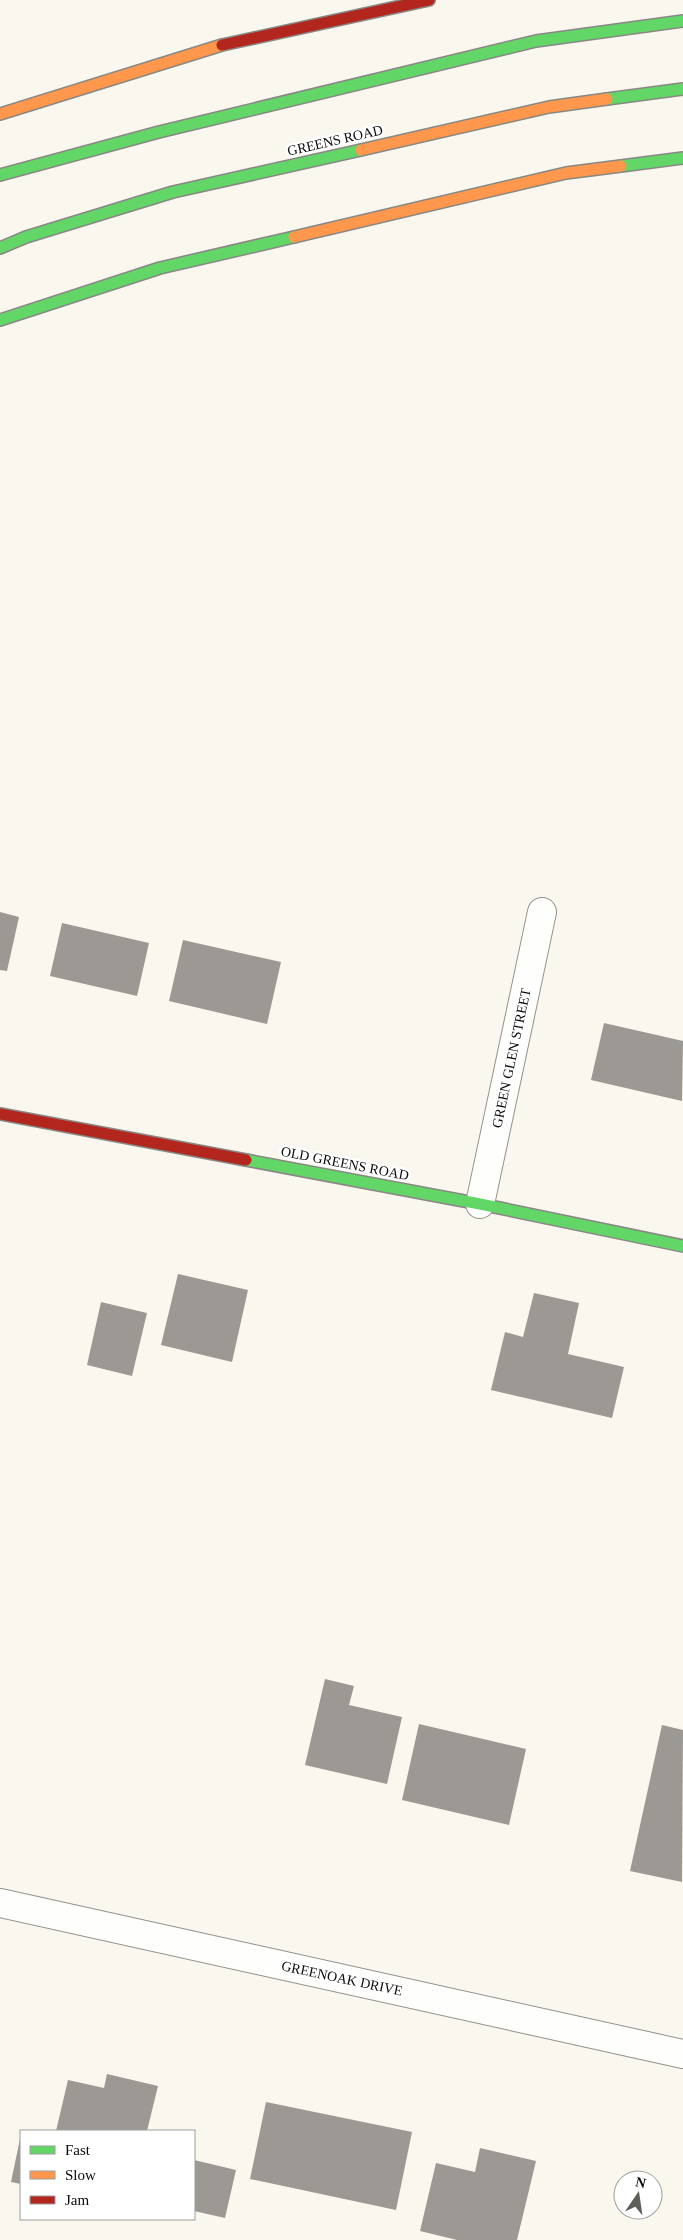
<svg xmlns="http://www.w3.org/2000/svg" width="683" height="2240" viewBox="0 0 683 2240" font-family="Georgia,serif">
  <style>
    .building { fill: #9c9994 }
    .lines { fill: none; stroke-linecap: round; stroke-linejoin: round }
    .street-casing { stroke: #93918d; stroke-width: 30 }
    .fast-casing { stroke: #898884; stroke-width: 14 }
    .slow-casing { stroke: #898884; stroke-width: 14 }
    .jam-casing { stroke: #898884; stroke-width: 14 }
    .street { stroke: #fefefc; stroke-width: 28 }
    .fast { stroke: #63d668; stroke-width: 11 }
    .slow { stroke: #ff974d; stroke-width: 11 }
    .jam { stroke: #b3261e; stroke-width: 11 }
    .labels { text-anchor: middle; stroke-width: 5; stroke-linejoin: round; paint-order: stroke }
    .street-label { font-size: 14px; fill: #0b0b0b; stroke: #fff }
  </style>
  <rect width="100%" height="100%" fill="#faf7ee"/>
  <!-- building -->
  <g class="building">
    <polygon points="0,912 19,917 7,971 0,970"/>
    <polygon points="62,923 149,943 137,996 50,976"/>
    <polygon points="183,940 281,962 267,1024 169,1001"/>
    <polygon points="604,1023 683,1041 682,1101 591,1080"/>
    <polygon points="178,1274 248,1290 232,1362 161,1345"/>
    <polygon points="534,1293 579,1303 568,1354 624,1367 612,1418 491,1390 505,1332 523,1337"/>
    <polygon points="101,1302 147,1313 132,1376 87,1365"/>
    <polygon points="325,1679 354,1686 349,1705 402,1717 387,1784 305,1765"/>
    <polygon points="419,1724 526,1749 509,1825 402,1800"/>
    <polygon points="662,1725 683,1730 682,1882 630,1871"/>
    <polygon points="107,2074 158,2086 147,2131 56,2131 68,2080 104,2088"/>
    <polygon points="266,2102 412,2132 396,2210 250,2179"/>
    <polygon points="20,2139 21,2139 21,2184 11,2182"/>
    <polygon points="480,2148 536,2161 517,2240 457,2240 420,2231 436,2163 475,2172"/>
    <polygon points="194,2160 236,2170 225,2218 194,2211"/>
  </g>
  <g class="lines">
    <!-- street casing -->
    <g class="street-casing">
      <g id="street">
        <polyline points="480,1204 542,912"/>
        <polyline points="0,1903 683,2054"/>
      </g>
    </g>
    <!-- fast casing -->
    <g class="fast-casing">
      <g id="fast">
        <polyline points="607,99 683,89"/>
        <polyline points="621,166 683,158"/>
        <polyline points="0,175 159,132 536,41 683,21"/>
        <polyline points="0,248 26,237 173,192 361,150"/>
        <polyline points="0,320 160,268 294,237"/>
        <polyline points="246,1160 480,1204 683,1246"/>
      </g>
    </g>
    <!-- slow casing -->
    <g class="slow-casing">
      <g id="slow">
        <polyline points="0,114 222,45"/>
        <polyline points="361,150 549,107 607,99"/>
        <polyline points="294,237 566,173 621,166"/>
      </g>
    </g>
    <!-- jam casing -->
    <g class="jam-casing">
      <g id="jam">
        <polyline points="222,45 429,0"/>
        <polyline points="0,1114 246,1160"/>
      </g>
    </g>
    <!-- street -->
    <use href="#street" class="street"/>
    <!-- fast -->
    <use href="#fast" class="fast"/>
    <!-- slow -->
    <use href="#slow" class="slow"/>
    <!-- jam -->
    <use href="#jam" class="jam"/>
  </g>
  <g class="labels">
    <!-- street labels -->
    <g class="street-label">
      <text transform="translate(335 140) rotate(-13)" y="5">GREENS ROAD</text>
      <text transform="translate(511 1058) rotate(-78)" y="5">GREEN GLEN STREET</text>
      <text transform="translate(345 1163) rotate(11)" y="5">OLD GREENS ROAD</text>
      <text transform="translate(342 1978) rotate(12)" y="5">GREENOAK DRIVE</text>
    </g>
  </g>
  <!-- legend -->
  <rect x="20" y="2130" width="175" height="90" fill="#ffffff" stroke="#9d9d9d"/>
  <rect x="30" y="2146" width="25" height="8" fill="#63d668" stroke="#9d9d9d"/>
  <text x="65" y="2155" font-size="15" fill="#0b0b0b">Fast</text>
  <rect x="30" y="2171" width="25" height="8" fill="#ff974d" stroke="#9d9d9d"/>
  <text x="65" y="2180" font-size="15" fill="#0b0b0b">Slow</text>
  <rect x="30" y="2196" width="25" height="8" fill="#b3261e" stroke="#9d9d9d"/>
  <text x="65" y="2205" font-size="15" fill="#0b0b0b">Jam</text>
  <!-- north arrow -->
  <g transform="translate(638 2195) rotate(13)"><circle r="24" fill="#ffffff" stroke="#9d9d9d"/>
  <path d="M0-4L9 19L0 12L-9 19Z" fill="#5f5e5a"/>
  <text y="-8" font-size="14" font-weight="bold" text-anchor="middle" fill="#0b0b0b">N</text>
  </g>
</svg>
